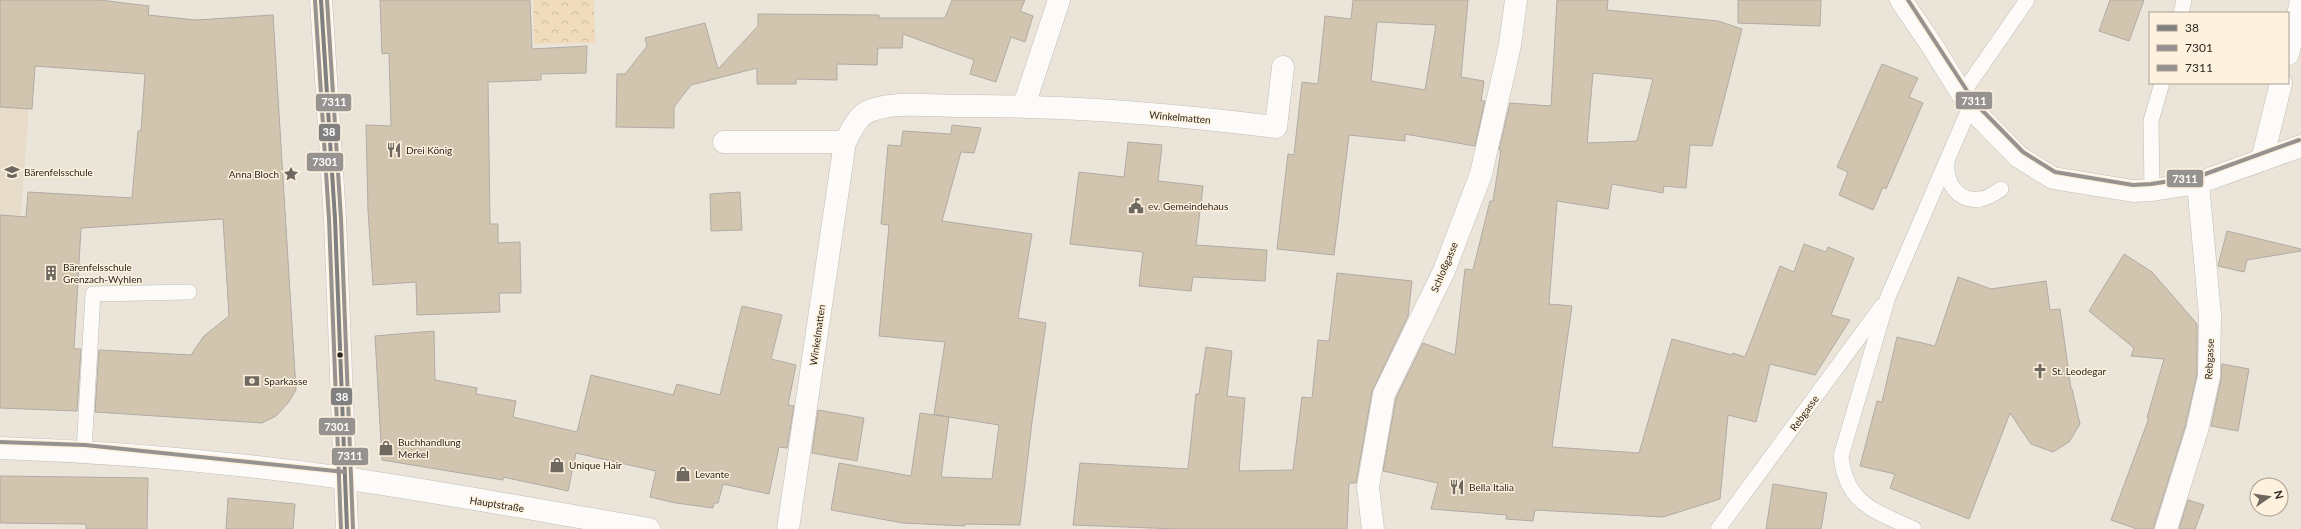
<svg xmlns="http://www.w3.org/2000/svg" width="2301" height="529" viewBox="0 0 2301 529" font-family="Lato,sans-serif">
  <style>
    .built { fill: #e7dbc9 }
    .park { fill: url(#park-crowns) }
    .building { fill: #d2c5b0; stroke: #b0aba4; fill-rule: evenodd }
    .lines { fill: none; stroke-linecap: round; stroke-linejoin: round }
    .lane-casing { stroke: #c3beb5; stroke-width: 16 }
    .street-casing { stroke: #c3beb5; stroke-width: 23 }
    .primary-casing { stroke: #c3beb5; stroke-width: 23 }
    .lane { stroke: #fcfbf9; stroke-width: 15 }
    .street { stroke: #fcfbf9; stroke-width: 22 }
    .primary { stroke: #fcfbf9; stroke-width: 22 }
    .bus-1-casing { stroke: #fef2df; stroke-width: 7 }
    .bus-2-casing { stroke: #fef2df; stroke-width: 7 }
    .bus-3-casing { stroke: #fef2df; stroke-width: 7 }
    .bus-1 { stroke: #808080; stroke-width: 4 }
    .bus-2 { stroke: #95928f; stroke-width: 4 }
    .bus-3 { stroke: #95928f; stroke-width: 4 }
    .bus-dot { fill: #2b261f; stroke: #fef2df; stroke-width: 1.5 }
    .labels { text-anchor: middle; stroke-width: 3; stroke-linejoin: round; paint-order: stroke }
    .street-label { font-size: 10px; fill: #2b261f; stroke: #fef2df }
    .poi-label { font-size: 10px; fill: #2b261f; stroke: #fef2df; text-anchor: start }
    .line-badge { stroke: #fef2df; stroke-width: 1.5 }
    .badge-label { font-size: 11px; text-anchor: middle; font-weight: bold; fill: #fff }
  </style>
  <defs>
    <pattern id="park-crowns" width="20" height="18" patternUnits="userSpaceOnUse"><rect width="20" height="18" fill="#f0dbba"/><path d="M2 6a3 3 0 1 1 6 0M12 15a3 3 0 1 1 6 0" fill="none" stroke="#cebc9f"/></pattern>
  </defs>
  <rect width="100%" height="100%" fill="#eae4d9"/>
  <!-- built -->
  <polygon class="built" points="0,0 37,0 11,345 0,344"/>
  <!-- park -->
  <polygon class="park" points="533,0 594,0 595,43 534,44"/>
  <!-- building -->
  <g class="building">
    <polygon points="0,0 100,0 149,6 148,15 196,20 273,15 296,390 288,403 276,416 262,423 95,412 99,350 191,355 204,336 229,316 223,219 81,228 74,349 81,349 77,411 0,408 0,215 26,217 28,192 132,198 138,131 141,131 145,74 35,66 32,109 0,107"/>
    <polygon points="380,0 530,0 532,49 587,46 586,73 541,74 541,80 488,82 490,224 498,224 498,243 520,242 521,293 499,293 500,312 417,315 416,282 373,285 368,210 366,125 391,126 389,53 382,54"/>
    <polygon points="952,0 1025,0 1020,11 1033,16 1025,42 1011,37 996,82 970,74 974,60 903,34 902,48 878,48 877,65 837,64 837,80 796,79 796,84 757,84 757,68 691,85 674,107 674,128 616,127 617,74 625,74 647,46 645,38 705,23 718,69 758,26 758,14 879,15 879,18 945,18"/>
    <path d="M1353,0H1468L1461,77L1484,81L1481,101H1485L1475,146L1405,134V141L1349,135L1334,255L1277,249L1288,154L1294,155L1302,82L1318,84L1325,16L1351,19ZM1377,22L1436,25L1425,90L1371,81Z"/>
    <path d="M1557,0H1608L1607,10L1718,21L1742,29L1712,146L1690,145L1686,188L1664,186L1663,193L1612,184L1608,209L1557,201L1549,304L1572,306L1552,447L1639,453L1672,339L1732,355L1733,353L1745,357L1780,266L1794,272L1804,244L1826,252L1828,247L1854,258L1831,315L1850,320L1815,375L1770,364L1756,422L1728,415L1720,499L1663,517L1535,510L1533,521L1506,519L1507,515L1431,509L1438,483L1383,471L1396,398L1423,343L1455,355L1465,269L1473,270L1490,201H1493L1501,150H1499L1510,103L1551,106ZM1593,73L1653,79L1637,141L1587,143Z"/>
    <polygon points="1738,0 1821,0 1820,26 1738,23"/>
    <polygon points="2110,0 2144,0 2129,41 2099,31"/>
    <polygon points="1882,64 1918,78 1909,97 1923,103 1886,189 1883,187 1873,210 1839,195 1848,172 1837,167"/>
    <path d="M952,125L981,128L974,153L961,152L942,221L1032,234L1018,318L1046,323L1032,422L1020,525L965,524V526L903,523L831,510L839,463L911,476L920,413L949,417L934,414L945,342L879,336L889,225L881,224L888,145L901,146L903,131L951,134ZM949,417L999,425L992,479L941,477Z"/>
    <polygon points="1128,142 1162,145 1158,181 1203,186 1196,245 1267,250 1265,281 1193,277 1191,291 1139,286 1143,252 1070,244 1079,172 1124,177"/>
    <polygon points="740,192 742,230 711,231 710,194"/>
    <polygon points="2227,231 2301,249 2301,251 2247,260 2244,272 2218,266"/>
    <polygon points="2124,254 2152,272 2197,324 2197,375 2185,427 2153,529 2137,529 2111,520 2149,418 2147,418 2164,359 2131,356 2134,348 2089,311"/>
    <polygon points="1337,273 1412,281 1408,316 1372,392 1356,483 1349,483 1347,529 1177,529 1073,525 1080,463 1188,469 1196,394 1199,394 1206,347 1232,351 1227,396 1245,398 1239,471 1293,470 1302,397 1312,398 1318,340 1329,341"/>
    <polygon points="1958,277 1991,289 2046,281 2050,310 2060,309 2071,389 2072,389 2080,424 2069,442 2053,452 2031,444 2010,413 1969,519 1890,488 1895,474 1860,466 1877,401 1882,402 1897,337 1935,346"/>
    <polygon points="742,306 782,315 771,359 796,365 788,405 794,406 787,448 779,447 769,494 723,484 718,503 714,503 713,508 676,503 650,497 656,471 576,453 568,491 503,477 503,480 382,460 375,336 434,331 435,380 477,388 476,394 516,401 513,417 577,432 591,375 673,395 677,384 720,395"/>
    <polygon points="2222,364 2249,369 2238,431 2211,426 2221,379"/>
    <polygon points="818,410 864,418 857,461 812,453"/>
    <polygon points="0,476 148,478 147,529 86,529 86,524 0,523"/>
    <polygon points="1773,484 1827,493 1821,529 1766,529"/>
    <polygon points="228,498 295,504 293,529 226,529"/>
    <polygon points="2188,500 2204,505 2195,529 2179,529"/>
  </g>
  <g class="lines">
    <!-- lane casing -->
    <g class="lane-casing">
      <g id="lane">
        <polyline points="2181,13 2184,0"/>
        <polyline points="1962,94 2027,0"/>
        <path d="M1947,163C1945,183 1959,203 1981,199C1989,198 1995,193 2001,189"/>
        <polyline points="2152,190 2151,121 2162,83"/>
        <polyline points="84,451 93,294 189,292"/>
        <polyline points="1718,529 1882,306"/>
        <path d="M1914,529C1875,511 1846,504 1841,456L1888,297L1970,107"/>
      </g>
    </g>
    <!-- street casing -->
    <g class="street-casing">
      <g id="street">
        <polyline points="1901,0 1933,47 1970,107 2019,157 2053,178 2133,191 2152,190 2198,183 2301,146"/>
        <polyline points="2288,54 2301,2"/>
        <polyline points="1024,105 1059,0"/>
        <polyline points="724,142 845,142"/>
        <polyline points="2262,160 2281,83"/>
        <path d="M0,448C115,452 230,462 344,478C446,493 548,512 649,529"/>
        <path d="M788,529L845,142C852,130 857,115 872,110C899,101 931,106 959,106C1065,105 1171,114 1276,127L1283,67"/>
        <polyline points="1373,529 1368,487 1384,394 1444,271 1481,174 1510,45 1516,0"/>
        <polyline points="2166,529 2197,430 2209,376 2210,315 2198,183"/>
      </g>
    </g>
    <!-- primary casing -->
    <g class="primary-casing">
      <polyline id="primary" points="321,0 335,219 347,529"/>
    </g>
    <!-- lane -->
    <use href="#lane" class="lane"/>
    <!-- street -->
    <use href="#street" class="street"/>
    <!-- primary -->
    <use href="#primary" class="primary"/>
    <!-- bus-1 casing -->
    <g class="bus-1-casing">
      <polyline id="bus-1" points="321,0 335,219 347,529"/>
    </g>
    <!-- bus-2 casing -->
    <g class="bus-2-casing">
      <polyline id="bus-2" points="315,0 329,219 341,529"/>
    </g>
    <!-- bus-3 casing -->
    <g class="bus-3-casing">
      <g id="bus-3">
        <polyline points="327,0 341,219 353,529"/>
        <polyline points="1908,0 1975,103 2023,152 2055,172 2133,185 2151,184 2197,177 2299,140"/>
        <polyline points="0,442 85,445 345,472"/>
      </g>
    </g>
    <!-- bus-1 -->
    <use href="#bus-1" class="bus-1"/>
    <!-- bus-2 -->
    <use href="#bus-2" class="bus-2"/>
    <!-- bus-3 -->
    <use href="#bus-3" class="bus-3"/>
  </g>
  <!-- icons -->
  <defs>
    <g id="restaurant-bare" transform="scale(1.2)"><path d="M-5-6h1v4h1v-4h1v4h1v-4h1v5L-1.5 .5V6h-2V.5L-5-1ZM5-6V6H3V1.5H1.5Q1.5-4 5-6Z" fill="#6e6860" stroke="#fef2df" stroke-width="2.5" paint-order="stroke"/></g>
    <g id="school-bare" transform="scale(1.2)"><path d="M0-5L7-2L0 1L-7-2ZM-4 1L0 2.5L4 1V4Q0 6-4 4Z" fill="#6e6860" stroke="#fef2df" stroke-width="2.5" paint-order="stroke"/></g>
    <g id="sight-bare" transform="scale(1.2)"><path d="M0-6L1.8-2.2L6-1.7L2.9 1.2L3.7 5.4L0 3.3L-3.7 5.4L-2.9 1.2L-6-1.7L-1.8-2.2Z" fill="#6e6860" stroke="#fef2df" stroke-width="2.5" paint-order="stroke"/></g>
    <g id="civic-bare" transform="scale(1.2)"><path d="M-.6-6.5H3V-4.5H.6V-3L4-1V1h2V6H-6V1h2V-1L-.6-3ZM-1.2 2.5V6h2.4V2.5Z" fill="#6e6860" stroke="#fef2df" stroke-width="2.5" paint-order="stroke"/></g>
    <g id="building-bare" transform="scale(1.2)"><path d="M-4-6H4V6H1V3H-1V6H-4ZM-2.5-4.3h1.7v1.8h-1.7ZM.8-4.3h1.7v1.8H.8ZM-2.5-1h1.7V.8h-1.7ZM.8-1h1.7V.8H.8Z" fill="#6e6860" stroke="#fef2df" stroke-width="2.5" paint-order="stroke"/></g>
    <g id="church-bare" transform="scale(1.2)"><path d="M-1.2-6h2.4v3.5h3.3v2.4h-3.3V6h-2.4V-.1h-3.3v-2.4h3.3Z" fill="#6e6860" stroke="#fef2df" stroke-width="2.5" paint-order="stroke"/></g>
    <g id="bank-bare" transform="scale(1.2)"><path d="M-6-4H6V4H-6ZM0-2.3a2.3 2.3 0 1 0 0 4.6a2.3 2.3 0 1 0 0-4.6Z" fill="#6e6860" stroke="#fef2df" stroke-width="2.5" paint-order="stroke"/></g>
    <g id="shop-bare" transform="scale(1.2)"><path d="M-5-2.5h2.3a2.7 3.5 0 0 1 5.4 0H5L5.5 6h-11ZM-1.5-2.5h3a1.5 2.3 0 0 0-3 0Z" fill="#6e6860" stroke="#fef2df" stroke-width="2.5" paint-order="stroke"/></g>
  </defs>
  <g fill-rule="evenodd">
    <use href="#restaurant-bare" x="394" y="150"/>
    <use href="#school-bare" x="12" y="172"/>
    <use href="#sight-bare" x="291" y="174"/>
    <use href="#civic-bare" x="1136" y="206"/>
    <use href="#building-bare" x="51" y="273"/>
    <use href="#church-bare" x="2040" y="371"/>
    <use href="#bank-bare" x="252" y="381"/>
    <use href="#shop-bare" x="386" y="448"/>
    <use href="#shop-bare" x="557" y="465"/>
    <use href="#shop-bare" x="683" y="474"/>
    <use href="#restaurant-bare" x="1457" y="487"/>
  </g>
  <!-- markers -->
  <circle class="bus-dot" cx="340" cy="355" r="3.5"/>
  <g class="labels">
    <!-- street labels -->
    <g class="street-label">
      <text transform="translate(1180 117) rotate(5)" y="4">Winkelmatten</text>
      <text transform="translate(1444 267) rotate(-67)" y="4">Schloßgasse</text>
      <text transform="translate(817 335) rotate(-82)" y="4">Winkelmatten</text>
      <text transform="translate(2209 359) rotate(-87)" y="4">Rebgasse</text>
      <text transform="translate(1804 413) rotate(-54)" y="4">Rebgasse</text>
      <text transform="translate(497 504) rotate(9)" y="4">Hauptstraße</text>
    </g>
    <!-- poi labels -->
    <g class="poi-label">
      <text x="406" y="154">Drei König</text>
      <text x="24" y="176">Bärenfelsschule</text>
      <text x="279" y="178" text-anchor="end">Anna Bloch</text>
      <text x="1148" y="210">ev. Gemeindehaus</text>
      <text x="63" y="271">Bärenfelsschule<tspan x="63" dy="12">Grenzach-Wyhlen</tspan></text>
      <text x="2052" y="375">St. Leodegar</text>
      <text x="264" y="385">Sparkasse</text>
      <text x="398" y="446">Buchhandlung<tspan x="398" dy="12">Merkel</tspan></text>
      <text x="569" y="469">Unique Hair</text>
      <text x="695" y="478">Levante</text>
      <text x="1469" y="491">Bella Italia</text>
    </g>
  </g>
  <g class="line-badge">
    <rect x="1955" y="91" width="38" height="19" rx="4" fill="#95928f"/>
    <rect x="315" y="93" width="37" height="19" rx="4" fill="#95928f"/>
    <rect x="318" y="123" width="23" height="19" rx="4" fill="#808080"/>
    <rect x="306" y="152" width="38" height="20" rx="4" fill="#95928f"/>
    <rect x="2166" y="169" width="38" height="19" rx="4" fill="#95928f"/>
    <rect x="330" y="387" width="23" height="19" rx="4" fill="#808080"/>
    <rect x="318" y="417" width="38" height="19" rx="4" fill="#95928f"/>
    <rect x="331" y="447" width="38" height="19" rx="4" fill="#95928f"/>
  </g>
  <g class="badge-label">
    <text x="1974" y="105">7311</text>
    <text x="334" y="106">7311</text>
    <text x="329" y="136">38</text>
    <text x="325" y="166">7301</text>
    <text x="2185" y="183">7311</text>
    <text x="342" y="401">38</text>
    <text x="337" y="431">7301</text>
    <text x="350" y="460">7311</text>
  </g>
  <!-- legend -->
  <rect x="2149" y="12" width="140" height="72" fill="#fef2df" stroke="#aaa092"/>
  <rect x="2157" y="25" width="20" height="6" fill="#808080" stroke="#aaa092"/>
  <text x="2185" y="32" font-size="12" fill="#2b261f">38</text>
  <rect x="2157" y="45" width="20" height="6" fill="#95928f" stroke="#aaa092"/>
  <text x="2185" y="52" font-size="12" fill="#2b261f">7301</text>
  <rect x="2157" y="65" width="20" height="6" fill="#95928f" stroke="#aaa092"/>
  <text x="2185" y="72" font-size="12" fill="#2b261f">7311</text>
  <!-- north arrow -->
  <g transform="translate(2269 497) rotate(77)"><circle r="19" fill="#fef2df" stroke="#aaa092"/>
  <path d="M0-3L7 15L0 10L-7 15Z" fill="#6e6860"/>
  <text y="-6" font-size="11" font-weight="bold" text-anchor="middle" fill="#2b261f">N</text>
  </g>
</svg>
